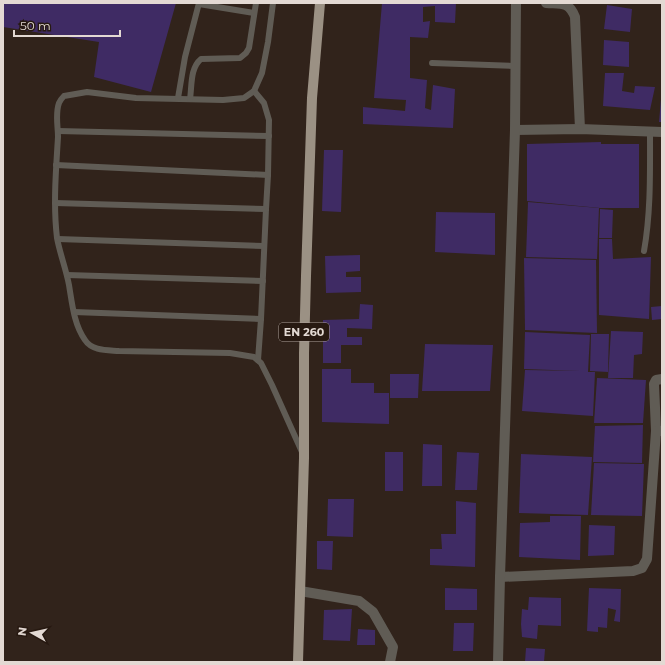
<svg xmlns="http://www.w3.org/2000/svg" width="665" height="665" viewBox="0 0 665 665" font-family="Montserrat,sans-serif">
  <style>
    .building { fill: #3f2b64 }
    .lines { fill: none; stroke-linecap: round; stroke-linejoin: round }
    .service { stroke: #605c55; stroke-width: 6 }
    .minor { stroke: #605c55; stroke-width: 10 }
    .tertiary { stroke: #605c55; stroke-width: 10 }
    .primary { stroke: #9b9184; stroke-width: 10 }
    .labels { text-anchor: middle; stroke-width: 3; stroke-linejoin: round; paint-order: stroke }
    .shield { fill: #271911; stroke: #ab9f99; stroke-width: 1 }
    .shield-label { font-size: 11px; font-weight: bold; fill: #e3d9d3 }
  </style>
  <rect width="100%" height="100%" fill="#31231b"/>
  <!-- building -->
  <g class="building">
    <polygon points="3,3 176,3 151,92 94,77 99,42 3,27"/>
    <polygon points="382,3 456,3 455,23 435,22 435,6 423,7 423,22 430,21 428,38 410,37 410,78 427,80 425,108 431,110 433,85 455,89 453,128 363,124 363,107 405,111 406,100 374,98"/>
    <polygon points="607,5 632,9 630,32 604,29"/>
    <polygon points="604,40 629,42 629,67 603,65"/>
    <polygon points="605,73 624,73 622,91 634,93 635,86 655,87 650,110 603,106"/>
    <polygon points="661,99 662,99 662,122 659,122"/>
    <polygon points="601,142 601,144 639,144 639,208 600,208 527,201 527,144"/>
    <polygon points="324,150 343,150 341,212 322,211"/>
    <polygon points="528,202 599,208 597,259 526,257"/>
    <polygon points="600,209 613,210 612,238 599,238"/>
    <polygon points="436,212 495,213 495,255 435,252"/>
    <polygon points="599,239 612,239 613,259 651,257 649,319 599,315"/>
    <polygon points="360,255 360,271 346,272 346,277 361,277 361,292 326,293 325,256"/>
    <polygon points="524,258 596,260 597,333 525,330"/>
    <polygon points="360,304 373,305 372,329 347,328 347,337 362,337 362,345 341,345 341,363 323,363 323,320 359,319"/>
    <polygon points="662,306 662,319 652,320 651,307"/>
    <polygon points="611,331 643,332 642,354 634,355 633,378 608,378"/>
    <polygon points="525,332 590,335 588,372 595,372 593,416 522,411 525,370 581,371 524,369"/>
    <polygon points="591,334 609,334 608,372 590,371"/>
    <polygon points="425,344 493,345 490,391 422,391"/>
    <polygon points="322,369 351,369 351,383 374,383 374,393 389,393 389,424 322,422"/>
    <polygon points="390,374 419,374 418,398 390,398"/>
    <polygon points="597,378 646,380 643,423 594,423"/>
    <polygon points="643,425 642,463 593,462 595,426"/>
    <polygon points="423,444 442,445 442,486 422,486"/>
    <rect x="385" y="452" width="18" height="39"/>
    <polygon points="457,452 479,453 477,490 455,490"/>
    <polygon points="521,454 592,457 588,515 519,513"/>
    <polygon points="594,463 644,464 642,516 591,515"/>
    <polygon points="328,499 354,499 353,537 327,536"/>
    <polygon points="456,501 476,503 475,567 430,565 430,549 442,549 441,534 456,534"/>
    <polygon points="550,516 581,516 580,560 519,557 520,523 550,522"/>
    <polygon points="589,525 615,526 614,555 588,556"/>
    <polygon points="317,541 333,541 332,570 317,569"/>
    <polygon points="445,588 477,589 477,610 445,610"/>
    <polygon points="589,588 621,589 620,622 614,621 616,610 608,608 607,628 598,627 598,632 587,631"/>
    <polygon points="529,597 561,598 561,626 538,625 537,639 522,637 521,624 522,609 528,610"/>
    <polygon points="352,609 350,641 323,640 324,610"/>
    <polygon points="454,623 474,623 473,651 453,651"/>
    <polygon points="358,629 375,630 375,645 357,645"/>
    <polygon points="526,648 545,649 544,662 525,662"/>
  </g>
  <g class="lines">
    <!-- service -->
    <g class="service">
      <path d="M273,3L268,42L262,73L254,91L244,98L223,100L136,98L87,92L64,96C62,98 60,101 59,103C55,114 58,126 58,137C56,170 53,204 57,238C60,254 66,269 69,285C72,303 74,325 85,340C92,351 107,350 119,351L230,353L254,357L261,363L272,385L302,452"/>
      <polyline points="199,4 254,13"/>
      <polyline points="432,63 516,66"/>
      <polyline points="254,91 264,103 269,120 268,175 266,209 261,319 258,360"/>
      <polyline points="178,98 185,57 199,3"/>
      <path d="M190,99C192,86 190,68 201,59L240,58L246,53L249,48L256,3"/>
      <polyline points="58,131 269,136"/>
      <polyline points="56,165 268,175"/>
      <polyline points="55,203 266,209"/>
      <polyline points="58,239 264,246"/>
      <path d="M644,251C651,212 650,171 650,132"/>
      <polyline points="67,275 263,281"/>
      <polyline points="74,312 261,319"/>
    </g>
    <!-- minor -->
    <g class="minor">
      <path d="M546,3C561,4 569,1 575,17L580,129"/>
      <polyline points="515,130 580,129 662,132"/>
      <polyline points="656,431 654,384 656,380 662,379"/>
      <polyline points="500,577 633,571 642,568 647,559 656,431 662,431"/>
      <polyline points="300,591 359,601 373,612 393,647 390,662"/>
    </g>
    <!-- tertiary -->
    <polyline class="tertiary" points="498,662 500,577 515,130 516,3"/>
    <!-- primary -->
    <polyline class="primary" points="298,662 304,458 304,353 306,276 312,98 320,3"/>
  </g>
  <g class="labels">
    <!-- shield labels -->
    <rect class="shield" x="279" y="323" width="50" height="18" rx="3"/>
    <g class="shield-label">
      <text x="304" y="336">EN 260</text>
    </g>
  </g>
  <!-- border -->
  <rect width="665" height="665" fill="none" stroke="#e3d9d3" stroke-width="8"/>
  <!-- north arrow -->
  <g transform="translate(32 633) rotate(278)" stroke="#271911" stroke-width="3" paint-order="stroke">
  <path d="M0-3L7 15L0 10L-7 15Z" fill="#e3d9d3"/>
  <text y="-6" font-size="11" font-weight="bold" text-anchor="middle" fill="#e3d9d3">N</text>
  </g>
  <!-- scale -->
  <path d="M14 30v6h106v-6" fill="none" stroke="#e3d9d3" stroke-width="2"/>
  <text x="20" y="30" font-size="12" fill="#e3d9d3" stroke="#271911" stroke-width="3" paint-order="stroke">50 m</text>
</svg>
